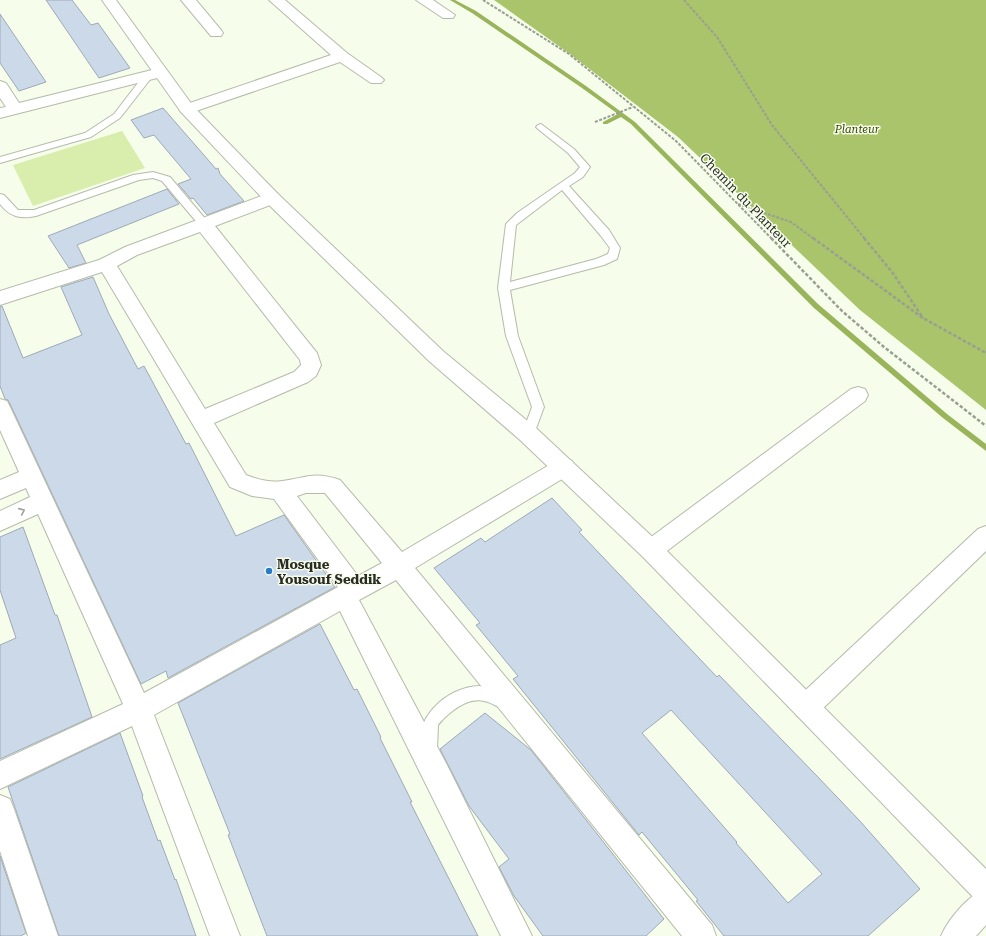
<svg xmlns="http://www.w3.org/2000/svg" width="986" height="936" viewBox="0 0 986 936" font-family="'Roboto Serif',serif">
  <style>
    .green { fill: #d9eead }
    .forest { fill: #a9c46a }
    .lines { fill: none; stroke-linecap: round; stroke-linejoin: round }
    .stream { fill: #99b45a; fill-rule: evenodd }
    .building { fill: #ccd9e8; stroke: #9da9b7; fill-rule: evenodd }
    .service-casing { stroke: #b5bbaa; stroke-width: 2 }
    .minor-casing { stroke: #b5bbaa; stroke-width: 2 }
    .tertiary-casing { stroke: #b5bbaa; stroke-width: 2 }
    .path-far1 { stroke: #9a9f92; stroke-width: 2; stroke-dasharray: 3 1.5; stroke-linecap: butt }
    .path { stroke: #9a9f92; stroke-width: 2.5; stroke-dasharray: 3.5 2; stroke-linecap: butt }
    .service { fill: #fff; fill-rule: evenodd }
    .minor { fill: #fff; fill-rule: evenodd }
    .tertiary { fill: #fff; fill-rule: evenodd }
    .oneway { stroke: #9fa09d }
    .poi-dot { fill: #287bc9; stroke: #f6fdea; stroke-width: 1.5 }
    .labels { text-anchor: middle; stroke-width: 3; stroke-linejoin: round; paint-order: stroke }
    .far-park-label { font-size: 11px; font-style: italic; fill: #374600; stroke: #f6fdea }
    .street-label { font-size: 13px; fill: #292b25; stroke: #f6fdea }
    .poi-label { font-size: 13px; font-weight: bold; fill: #292b25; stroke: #f6fdea; text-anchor: start }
  </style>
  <rect width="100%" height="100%" fill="#f6fdea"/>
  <!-- green -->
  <polygon class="green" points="122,131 145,168 33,206 13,165"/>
  <!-- forest -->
  <polygon class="forest" points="494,0 986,0 986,410 860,310 678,137 570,54"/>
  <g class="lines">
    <!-- stream -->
    <polygon class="stream" points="450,0 455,0 476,11 586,86 635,122 818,304 947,414 986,444 986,451 943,418 814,308 631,124 621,117 607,124 603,124 603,122 618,114 582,88 472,13"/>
  </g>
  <!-- building -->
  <g class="building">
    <polygon points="46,0 72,0 91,25 98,23 130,68 99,78"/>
    <polygon points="0,14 46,82 19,91 0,63"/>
    <polygon points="163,108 216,169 218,168 220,174 244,201 207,215 193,198 191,199 178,184 191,179 154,135 144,138 131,120"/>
    <polygon points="167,189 179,204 77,245 86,263 69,268 48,236"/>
    <polygon points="93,277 109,314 138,369 144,366 186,444 189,443 236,536 284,515 335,587 168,678 166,671 141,684 11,406 8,400 5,399 0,386 0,306 2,306 23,358 82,335 61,287"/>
    <path d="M552,498L582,530L579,532L717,677L719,675L816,775L859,820L920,889L868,936H724L696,901L698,900L642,832L639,835L513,679L518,676L476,625L480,623L434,568L481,538L485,542ZM671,710L822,874L788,903L736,843L737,842L642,733Z"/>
    <polygon points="23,527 55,615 57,615 92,717 0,759 0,645 16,638 0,590 0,537"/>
    <polygon points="320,624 354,690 357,689 381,737 380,738 412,802 410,802 478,936 267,936 228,835 230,834 178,703"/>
    <polygon points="485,713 531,750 664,919 646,936 543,936 514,896 499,867 509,859 469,806 440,749"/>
    <polygon points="120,733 143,796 142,797 158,841 160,840 175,880 176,879 196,936 59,936 8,787"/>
    <polygon points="0,856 26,933 21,936 0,936"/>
  </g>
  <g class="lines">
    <!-- service casing -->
    <g class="service-casing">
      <g id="service">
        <polygon points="147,74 152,77 120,118 91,137 0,163 0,157 85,133 114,114 144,75"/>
        <path d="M541,124L574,149L590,167L583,177L569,186L609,230L620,248L617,259L604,265L510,290L518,336L544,407L534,434L532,438L528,439L524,438L522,434L532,407L506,336L498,288L506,224L517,213L575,173L580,167L568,153L538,129L536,127L538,125ZM562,190L601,236L610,248L608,254L596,259L510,282L516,225Z"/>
        <path d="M153,172L170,177L208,222L209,224L208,226H200L162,181L153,178L139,180L36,216C20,219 10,217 0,204V194L4,195L18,210H34L133,175Z"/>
        <path d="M480,686L509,697L512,702L509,707L504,709C497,707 491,702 484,701C467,697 448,713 438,725L437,750L435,755L429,758L423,755C409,721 447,686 480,686Z"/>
      </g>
    </g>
    <!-- minor casing -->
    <g class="minor-casing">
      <g id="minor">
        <polygon points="181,0 196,0 221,30 223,33 221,36 211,36"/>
        <polygon points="269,0 285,0 347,53 381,77 384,80 381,83 371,83 340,62 193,112 187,114 181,112 179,109 181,106 331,55"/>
        <polygon points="416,0 433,0 455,15 453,18 443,18"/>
        <polygon points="160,68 165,70 168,73 165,76 0,118 0,108 6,107 0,98 0,81 6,83 19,103"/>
        <path d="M272,192L278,194L281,198L278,202L215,226L317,353L321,365L316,376L308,382L214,423L246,475C256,479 271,483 282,481C307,478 313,471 340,480L402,552L556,461L564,458L572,461L575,467L572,473L415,568L712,925L716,936H682L396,580L359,600L447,765L532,936H501L340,611L154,715L240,936H210L132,726L0,789V761L123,704L38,514L0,531V511L30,497L26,488L0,499V480L19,472L0,430V399L7,401L10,407L144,693L338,587L274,499L252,496L230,487L102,272L0,305V291L99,260L125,247ZM200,232L300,360L301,365L294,372L205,409L117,266L137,255ZM306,493H325L382,563L358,576L297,496Z"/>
        <polygon points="858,387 865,389 868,395 865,401 659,557 651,560 643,557 639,550 643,543 851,389"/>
        <polygon points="986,526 986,551 815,716 806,719 797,716 793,707 797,698 978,529"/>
        <polygon points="0,795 10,799 14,809 58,936 28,936 0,851"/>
        <path d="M986,888V925L976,936H941C949,918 968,896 986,888Z"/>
      </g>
    </g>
    <!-- tertiary casing -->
    <g class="tertiary-casing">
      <polygon id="tertiary" points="102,0 116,0 193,106 278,194 443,351 536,428 659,543 986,869 986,905 976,900 643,557 520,440 429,361 266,202 181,112"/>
    </g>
    <!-- path-far1 -->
    <g class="path-far1">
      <polyline points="483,0 569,54 676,141 772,239"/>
      <polyline points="684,0 717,37 772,125 865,239"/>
      <polyline points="595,122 633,107"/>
      <polyline points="738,204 791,222 814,239"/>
    </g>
    <!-- path -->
    <g class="path">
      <polyline points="771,238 842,311 884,347 986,426"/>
      <polyline points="813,238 923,318 986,353"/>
      <polyline points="864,238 892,272 923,318"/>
    </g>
    <!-- service -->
    <use href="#service" class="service"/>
    <!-- minor -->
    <use href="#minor" class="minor"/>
    <!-- tertiary -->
    <use href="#tertiary" class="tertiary"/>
  </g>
  <!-- one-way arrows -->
  <defs><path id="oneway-chevron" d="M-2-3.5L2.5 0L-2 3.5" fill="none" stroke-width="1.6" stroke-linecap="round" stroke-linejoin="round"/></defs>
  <use class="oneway" href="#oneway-chevron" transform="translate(22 511) rotate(-24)"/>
  <!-- markers -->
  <circle class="poi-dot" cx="269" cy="571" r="4"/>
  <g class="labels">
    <!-- far-park labels -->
    <g class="far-park-label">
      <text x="857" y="133">Planteur</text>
    </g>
    <!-- street labels -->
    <g class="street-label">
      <text transform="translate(746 200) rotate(46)" y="5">Chemin du Planteur</text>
    </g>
    <!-- poi labels -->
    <g class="poi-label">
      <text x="277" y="569">Mosque<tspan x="277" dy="15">Yousouf Seddik</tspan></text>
    </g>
  </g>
</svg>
